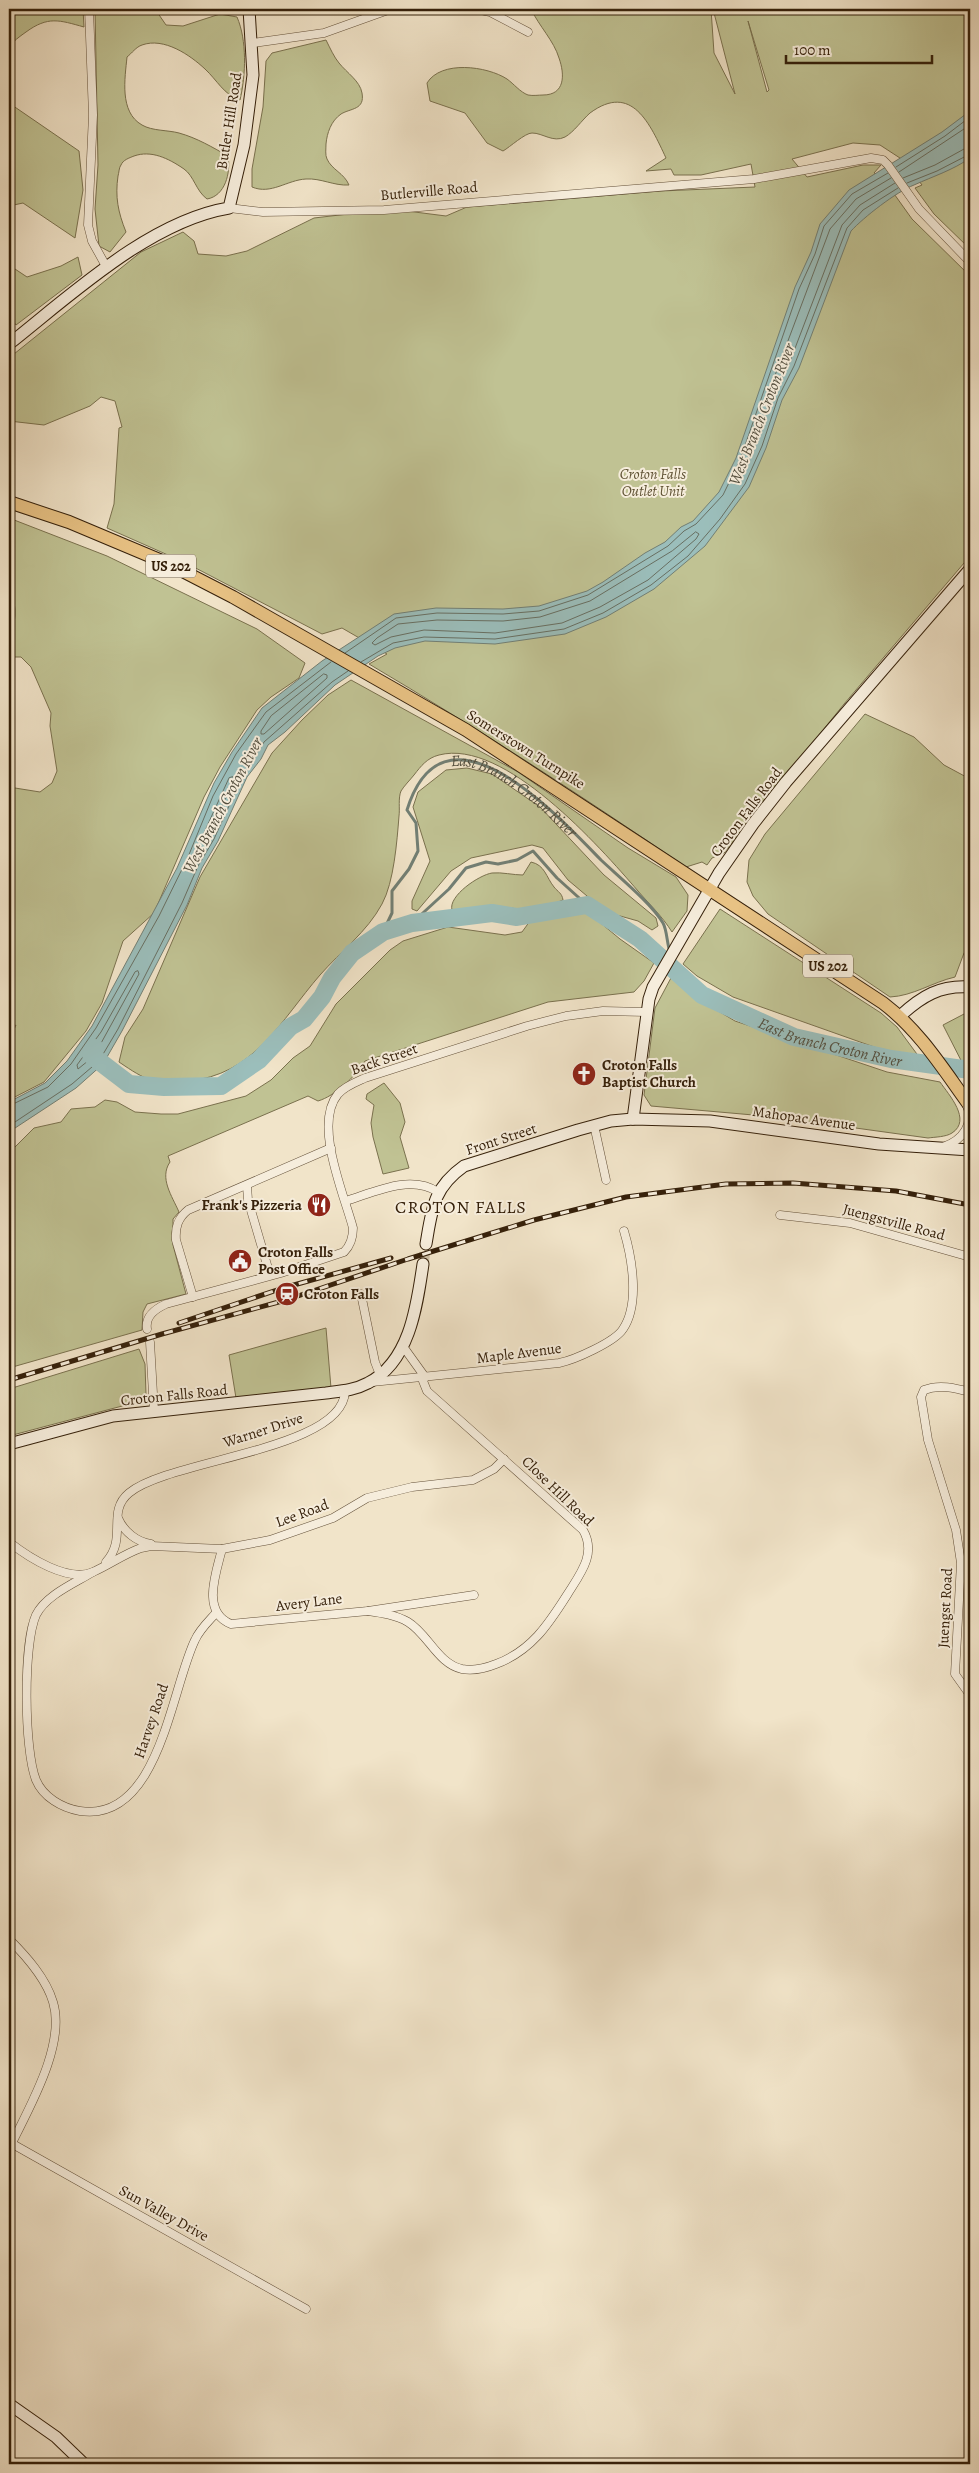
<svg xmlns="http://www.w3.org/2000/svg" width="979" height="2473" viewBox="0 0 979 2473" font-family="Alegreya,serif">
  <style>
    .green { fill: #c0c293; stroke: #7a714e; fill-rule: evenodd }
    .water { fill: #9bbebb; stroke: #727f74 }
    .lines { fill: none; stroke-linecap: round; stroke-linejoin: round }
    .shore { stroke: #686f62; stroke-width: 1 }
    .stream { stroke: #727f74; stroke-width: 3 }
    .river { stroke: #9bbebb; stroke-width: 18 }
    .secondary-tunnel { stroke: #cbbda3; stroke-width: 11; stroke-dasharray: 11 5.5; stroke-linecap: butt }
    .street-casing { stroke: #64513a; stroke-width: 9 }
    .secondary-casing { stroke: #35200a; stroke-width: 13 }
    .primary-casing { stroke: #35200a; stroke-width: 14 }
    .street { stroke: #f6eddc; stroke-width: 8 }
    .secondary { stroke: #f6eddc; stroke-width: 11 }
    .primary { stroke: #e8c284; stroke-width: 12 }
    .rail-casing { stroke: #35200a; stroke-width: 5 }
    .rail { stroke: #f6eddc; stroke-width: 3; stroke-dasharray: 9; stroke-linecap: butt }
    .labels { text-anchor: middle; stroke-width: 4; stroke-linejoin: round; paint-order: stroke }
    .shield { fill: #f6eddc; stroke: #6f5e49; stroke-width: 1 }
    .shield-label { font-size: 14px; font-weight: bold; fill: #35200a }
    .street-label { font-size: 15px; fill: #35200a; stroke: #f6eddc }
    .park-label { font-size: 15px; font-style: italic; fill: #5f5133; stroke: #f6eddc }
    .poi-label { font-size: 15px; font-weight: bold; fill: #35200a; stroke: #f6eddc; text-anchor: start }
    .water-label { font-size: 16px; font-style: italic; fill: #544f3f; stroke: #f6eddc }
    .quarter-label { font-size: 18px; letter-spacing: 1px; fill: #35200a; stroke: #f6eddc }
  </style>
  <rect width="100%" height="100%" fill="#f1e4c9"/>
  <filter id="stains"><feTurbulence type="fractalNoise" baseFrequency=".004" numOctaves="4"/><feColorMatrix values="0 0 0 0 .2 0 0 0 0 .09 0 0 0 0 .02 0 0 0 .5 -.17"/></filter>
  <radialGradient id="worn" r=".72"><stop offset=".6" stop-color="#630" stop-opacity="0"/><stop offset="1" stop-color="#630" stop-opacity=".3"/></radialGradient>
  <!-- green -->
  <g class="green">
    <path d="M9,9H83L84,27C59,20 48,16 26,32C19,37 13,41 9,48Z"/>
    <path d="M95,9H155L166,25L183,26L220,14L237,17C247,40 246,75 240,100C224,95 217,80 205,69C190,55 164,37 142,45C136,47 132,53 127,57C125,78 119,112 142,125C152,131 168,130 179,133C197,138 212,147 228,156C231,173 225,196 207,199C196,191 194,176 184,169C168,158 151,150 134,156C129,158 123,160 121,165C119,167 119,173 118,176C115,197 118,212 126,232L110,252L99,246L95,209L98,165Z"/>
    <path d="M531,9H711L714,53L735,94L713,9H970V249L934,214L915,188L922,185L903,160L880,145L853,143L792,159L807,177L863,165H881L874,173L882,177L912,219L970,276V556L844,704L724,853L712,858L707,865L702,862L686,867C582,796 477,728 369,664L387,654L342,628L322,634L186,563L107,528L114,504L119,428L122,427L115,401L101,397L90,406L44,425L9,421V358L141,252L183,232L194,241L198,254L226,256L247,251L314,218L391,209L446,216L467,207L661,191L755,187L751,164L701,175H674L671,169L646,171L666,158C650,124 632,82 590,113C582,120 574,132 565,137C553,143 543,133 532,133C525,133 510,147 503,151L487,143L465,113L430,101L427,83C441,60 487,66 507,79C514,84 520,92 528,95C533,96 539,95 543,95C565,95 565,75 559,58C554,41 539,26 531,9ZM748,21L769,90L767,92Z"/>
    <path d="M326,40C330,48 334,57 339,63C347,73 360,81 362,93C365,110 351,108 341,114C331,121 327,133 326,144C326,149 325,155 327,159C332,170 344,173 349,185C334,186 321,178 306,179C287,180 271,195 252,187V169L263,107L266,61L272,53Z"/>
    <polygon points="9,103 79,151 83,190 75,238 23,203 9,206"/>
    <polygon points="78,257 82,275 16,325 9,315 9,265 27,277 61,266"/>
    <path d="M9,518L107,556L257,629L305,663L299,678L271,697L257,710L220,767L204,797L154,913L123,941L102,1003L86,1031L44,1082L9,1100V1041L16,1025L9,1029V791L15,788L40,792L52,783L57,771L50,726L51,713L31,667L21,657H9C9,637 18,621 14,602L9,598Z"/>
    <path d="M351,680L518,772L628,848L676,877L688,895L687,911L672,932C662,916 650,905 638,891C600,847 504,738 439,755C427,758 421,766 414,775C410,780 404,786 401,791C398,798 400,809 399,816C397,841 394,882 382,904C367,932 341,951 320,975C281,1020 254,1076 187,1081C153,1084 147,1081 119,1062L125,1037L143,1009L200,877L272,753L302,720L328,695Z"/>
    <path d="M865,714L914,737L944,765L970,779V946L964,953L955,977C933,982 913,996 890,997L768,914L753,896L747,882L749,860L765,834Z"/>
    <polygon points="467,768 492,774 540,807 604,875 656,918 658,926 652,930 638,921 606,912 568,880 543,848 532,845 471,858 451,871 417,911 412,909 412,901 430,861 413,807 418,792 446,770"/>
    <path d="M531,862C545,865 546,877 554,887C558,892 562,893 563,900L548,906L529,910L490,906L477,910H452C448,896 479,875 492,873C502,872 513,875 523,875Z"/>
    <polygon points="720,909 881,1013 897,1027 925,1065 733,997 697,976 683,964"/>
    <path d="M586,911L620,939L654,963L644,981L634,992L548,1002L365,1061C355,1077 335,1096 318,1101L308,1096L168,1156L170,1162C159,1178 172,1196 179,1212L173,1219V1245L186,1294L147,1304L143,1312L142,1330L9,1368V1150L13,1149L34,1128L61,1122L71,1109L95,1107L105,1100L117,1102L135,1112L161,1114H178L246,1096L271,1080L293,1058L310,1046L336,1004L390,950L403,941L448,927L505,935L522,932L530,921Z"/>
    <path d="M672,976L688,993L735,1021L887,1072L940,1082C949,1095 972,1120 952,1133C946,1137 935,1137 928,1138L776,1117L651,1106L644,1095L655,1008Z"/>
    <polygon points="964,1014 970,1015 970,1078 943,1025"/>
    <polygon points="384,1083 400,1103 405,1122 400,1137 409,1168 383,1174 373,1137 371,1123 374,1105 366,1099 367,1094"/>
    <polygon points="326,1328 331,1388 236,1398 229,1355"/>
    <polygon points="139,1349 145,1364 146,1395 126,1405 9,1436 9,1389"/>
  </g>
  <!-- water -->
  <path class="water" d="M970,111V158C953,170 934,176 914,185C896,192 864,217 851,231L799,368L782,400L766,448L749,487L705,546L654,589L606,617L565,634L495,644L425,641L395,648L378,656L335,685L285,732L268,745L261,759L247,777L218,841L202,868L187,905L122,1031L103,1064L76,1088L9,1132V1102L45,1083L67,1061L92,1026L177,868L214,783L232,752L262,708L322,661L394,614L436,608L503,609L539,606L587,591L603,582L645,553L665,542L681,527L693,521L719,492L736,458L795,287L811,252L820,224L849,190L942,132Z"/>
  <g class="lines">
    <!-- shore -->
    <g class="shore">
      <polyline points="896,167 945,136 970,117"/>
      <polyline points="899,172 970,125"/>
      <polyline points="891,178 856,199 830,229 774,378 774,387 777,386 789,364 842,225 860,205 895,183"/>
      <polyline points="903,178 935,165 964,149 970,148"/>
      <polyline points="907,183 937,171 970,154"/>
      <polygon points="696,532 699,534 696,539 648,580 600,607 562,623 495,633 424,630 391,637 375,645 372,643 377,638 398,624 437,620 503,621 540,617 590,601 672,551"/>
      <polyline points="345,653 396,618 437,613 503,614 539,611 588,595 668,546 684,531 696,524 723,495 740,460 799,289 815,254 824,226 852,194 888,173"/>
      <polyline points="361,662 393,643 424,637 495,639 564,629 603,613 651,585 688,556 720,519 745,484 762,446 778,398 794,366 847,228 863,210 898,188"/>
      <polygon points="324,674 327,675 327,678 264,734 261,734 261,731 271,716"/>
      <polygon points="233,777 234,780 208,836 204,838 203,835 229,778"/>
      <polygon points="138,971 139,974 94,1056 78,1069 77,1065 101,1032 135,972"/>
      <polyline points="9,1106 48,1087 71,1064 96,1028 159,916 188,857 213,796 236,754 266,712 331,662"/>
      <polyline points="9,1126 72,1084 99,1061 118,1029 182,903 198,866 214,839 243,775 264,742 332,682 348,671"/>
    </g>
    <!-- stream -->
    <g class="stream">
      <polyline points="412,923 449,889 466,868 486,862 498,864 517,860 533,851 557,878 587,905"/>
      <path id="s1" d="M383,932L392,913V891L409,869L418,851L416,823L407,810C444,691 557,815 601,860C618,876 652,904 663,923C667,930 667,944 670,952"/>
      <polyline points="672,961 675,972"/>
    </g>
    <!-- river -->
    <path class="river" id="s2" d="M95,1048L91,1055L129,1084L164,1087L221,1086L259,1060L290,1027L304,1019L322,997L332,978L352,953L383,932L412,923L492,913L517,917L587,905L640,939L702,995L794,1037L891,1059L970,1070"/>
    <!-- secondary-tunnel -->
    <polyline class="secondary-tunnel" points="423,1264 426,1244"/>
    <!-- street casing -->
    <g class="street-casing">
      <g id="street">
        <polyline points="89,9 93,115 88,225 92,241 107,268"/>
        <polyline points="476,9 490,12 528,32"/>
        <polyline points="253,43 324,33 391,9"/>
        <polyline points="229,208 263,212 384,210 754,179 871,158 883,160 888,165 919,209 970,262"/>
        <polyline points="594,1125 606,1180"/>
        <path d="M943,1147C963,1140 975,1124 966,1103"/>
        <polyline points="247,1186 248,1200 270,1275"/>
        <path d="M346,1201C375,1192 410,1174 438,1192"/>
        <polyline points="780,1215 850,1223 970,1257"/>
        <polyline points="361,1294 375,1362 380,1375"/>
        <path d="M193,1297L176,1240C175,1227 178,1218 188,1210L331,1148"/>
        <path d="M147,1329C145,1316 155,1309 166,1304L281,1273L344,1252C351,1245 353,1238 353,1228C344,1194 313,1124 338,1094C345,1086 356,1082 365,1078L527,1026L566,1016L603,1011L646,1012"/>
        <polyline points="150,1342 154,1411"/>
        <path d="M372,1382L559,1363C574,1360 615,1342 623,1329C640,1304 632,1258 624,1231"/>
        <path d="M970,1392C955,1388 939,1384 924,1390L921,1397L928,1440L956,1530L961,1563L955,1674L970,1695"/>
        <path d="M118,1518C124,1532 137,1542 151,1544"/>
        <path d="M9,1542C28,1557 68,1583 93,1572C109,1565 124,1554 141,1548L151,1546L222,1549L270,1540L333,1518L367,1498L412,1487L473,1480L494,1469L504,1459"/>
        <path d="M222,1549C216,1573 201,1612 231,1624L368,1611L474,1595"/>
        <path d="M106,1562C128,1538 106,1512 129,1493C170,1459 344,1450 345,1391"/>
        <path d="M93,1572C75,1583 46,1595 36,1615C23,1644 24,1750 36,1780C43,1797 62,1808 80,1811C159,1823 171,1689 195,1640C200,1629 208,1622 216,1613"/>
        <path d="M368,1611C382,1613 396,1615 408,1622C428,1634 438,1664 462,1669C473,1671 486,1668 496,1664C531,1651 548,1625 567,1595C580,1574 597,1554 583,1530L427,1391L423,1381L425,1377L402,1345"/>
        <path d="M9,1939C26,1956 46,1978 53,2002C66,2044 30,2106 12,2143"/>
        <polyline points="9,2142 306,2309"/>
      </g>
    </g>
    <!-- secondary casing -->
    <g class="secondary-casing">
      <g id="secondary">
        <path d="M9,344C71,295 150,221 229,208L244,145L253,75L249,9"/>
        <path d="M900,1016C922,996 940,985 970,987"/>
        <polyline points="633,1119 649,999 653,987 719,873 753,824 786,782 970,569"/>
        <path d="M426,1244C432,1209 433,1188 464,1166L578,1130L611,1121L633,1119L710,1121L879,1144L970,1150"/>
        <path d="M9,1444L113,1416L326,1393C341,1391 355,1390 368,1383C410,1362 417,1305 423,1264"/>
        <polyline points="9,2404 56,2437 84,2464"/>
      </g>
    </g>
    <!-- primary casing -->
    <g class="primary-casing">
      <path id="primary" d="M9,502L69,522L169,564L233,597L466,730L883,1003C920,1031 943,1069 970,1106"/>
    </g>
    <!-- street -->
    <use href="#street" class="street"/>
    <!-- secondary -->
    <use href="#secondary" class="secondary"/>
    <!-- primary -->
    <use href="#primary" class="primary"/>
    <!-- rail casing -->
    <g class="rail-casing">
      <g id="rail">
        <polyline points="179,1323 283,1288 391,1258"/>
        <polyline points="9,1380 162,1334 286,1300 408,1259 534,1220 626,1197 726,1184 793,1183 896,1191 970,1205"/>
      </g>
    </g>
    <!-- rail -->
    <use href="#rail" class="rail"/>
  </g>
  <!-- icons -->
  <defs>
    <g id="church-disc" transform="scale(1.25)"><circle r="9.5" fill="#8f2418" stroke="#f6eddc"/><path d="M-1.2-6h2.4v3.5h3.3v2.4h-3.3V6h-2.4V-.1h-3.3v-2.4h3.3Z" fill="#fff"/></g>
    <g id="restaurant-disc" transform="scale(1.25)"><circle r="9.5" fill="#8f2418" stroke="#f6eddc"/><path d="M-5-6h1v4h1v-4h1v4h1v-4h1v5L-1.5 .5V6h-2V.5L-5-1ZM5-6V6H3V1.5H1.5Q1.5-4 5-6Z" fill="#fff"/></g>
    <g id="civic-disc" transform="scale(1.25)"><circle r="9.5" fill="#8f2418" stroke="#f6eddc"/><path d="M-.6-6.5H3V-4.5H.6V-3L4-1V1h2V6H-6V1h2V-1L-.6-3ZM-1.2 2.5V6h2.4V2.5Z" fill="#fff"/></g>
    <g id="station-disc" transform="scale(1.25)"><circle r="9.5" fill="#8f2418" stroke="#f6eddc"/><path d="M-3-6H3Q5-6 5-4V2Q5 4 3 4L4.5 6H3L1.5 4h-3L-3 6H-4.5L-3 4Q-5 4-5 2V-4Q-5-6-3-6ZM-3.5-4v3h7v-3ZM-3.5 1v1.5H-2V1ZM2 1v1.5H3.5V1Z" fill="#fff"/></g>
  </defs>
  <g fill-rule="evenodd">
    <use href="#church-disc" x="584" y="1074"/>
    <use href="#restaurant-disc" x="319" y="1205"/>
    <use href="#civic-disc" x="240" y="1261"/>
    <use href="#station-disc" x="287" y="1294"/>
  </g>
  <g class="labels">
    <!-- shield labels -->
    <g class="shield">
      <rect x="146" y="554.5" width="50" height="23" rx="4"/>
      <rect x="803" y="954.5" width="50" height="23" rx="4"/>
    </g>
    <g class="shield-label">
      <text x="171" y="571">US 202</text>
      <text x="828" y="971">US 202</text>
    </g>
    <!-- street labels -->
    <g class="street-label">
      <text transform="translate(229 121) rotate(-81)" y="5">Butler Hill Road</text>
      <text transform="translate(429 191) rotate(-5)" y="5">Butlerville Road</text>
      <text transform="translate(526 749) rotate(32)" y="5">Somerstown Turnpike</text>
      <text transform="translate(746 812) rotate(-53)" y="5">Croton Falls Road</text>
      <text transform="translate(384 1059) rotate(-19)" y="5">Back Street</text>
      <text transform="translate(804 1118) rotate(8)" y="5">Mahopac Avenue</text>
      <text transform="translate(501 1139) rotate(-18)" y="5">Front Street</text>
      <text transform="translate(894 1222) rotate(15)" y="5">Juengstville Road</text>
      <text transform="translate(519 1353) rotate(-7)" y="5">Maple Avenue</text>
      <text transform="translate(174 1395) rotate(-6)" y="5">Croton Falls Road</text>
      <text transform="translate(263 1430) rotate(-18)" y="5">Warner Drive</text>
      <text transform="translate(558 1491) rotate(44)" y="5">Close Hill Road</text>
      <text transform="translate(302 1513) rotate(-20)" y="5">Lee Road</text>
      <text transform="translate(309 1602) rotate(-7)" y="5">Avery Lane</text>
      <text transform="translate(945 1608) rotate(-87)" y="5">Juengst Road</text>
      <text transform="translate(151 1721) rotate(-71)" y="5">Harvey Road</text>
      <text transform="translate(164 2213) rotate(29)" y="5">Sun Valley Drive</text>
    </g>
    <!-- park labels -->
    <g class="park-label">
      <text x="653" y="479">Croton Falls<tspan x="653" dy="17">Outlet Unit</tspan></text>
    </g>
    <!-- poi labels -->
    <g class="poi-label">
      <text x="602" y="1070">Croton Falls<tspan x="602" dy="17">Baptist Church</tspan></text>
      <text x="302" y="1210" text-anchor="end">Frank's Pizzeria</text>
      <text x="258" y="1257">Croton Falls<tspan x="258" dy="17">Post Office</tspan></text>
      <text x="304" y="1299">Croton Falls</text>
    </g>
    <!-- water labels -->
    <g class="water-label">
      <text transform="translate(761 414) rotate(-68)" y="6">West Branch Croton River</text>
      <text dy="6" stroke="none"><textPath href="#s1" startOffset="279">East Branch Croton River</textPath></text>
      <text transform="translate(222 805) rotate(-62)" y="6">West Branch Croton River</text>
      <text dy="6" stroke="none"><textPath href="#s2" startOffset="866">East Branch Croton River</textPath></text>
    </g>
    <!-- quarter labels -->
    <g class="quarter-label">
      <text x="461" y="1213">CROTON FALLS</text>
    </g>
  </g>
  <!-- margin -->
  <rect width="979" height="2473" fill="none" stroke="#f1e4c9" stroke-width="30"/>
  <rect x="10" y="10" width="959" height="2453" fill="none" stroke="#35200a" stroke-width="2.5"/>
  <rect x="15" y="15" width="949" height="2443" fill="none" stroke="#35200a"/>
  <!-- scale -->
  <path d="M786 55v8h146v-8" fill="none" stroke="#35200a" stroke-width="2.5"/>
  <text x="794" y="55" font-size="15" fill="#35200a" stroke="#f6eddc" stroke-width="4" paint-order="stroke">100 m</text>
  <rect width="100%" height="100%" filter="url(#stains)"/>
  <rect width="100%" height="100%" fill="url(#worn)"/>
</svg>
